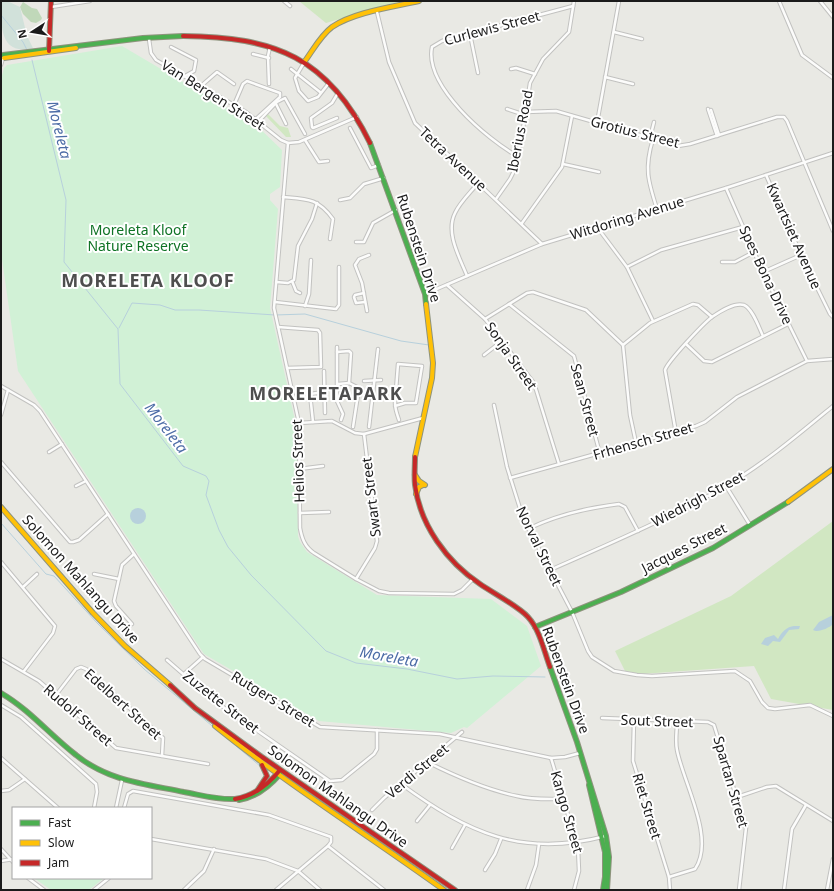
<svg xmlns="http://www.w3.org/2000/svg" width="834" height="891" viewBox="0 0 834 891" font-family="'Noto Sans',sans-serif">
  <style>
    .grass { fill: #d1e7c2 }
    .forest { fill: #c0d8b9 }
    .wetland { fill: #d1e1da }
    .park { fill: #d1f1d6 }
    .water { fill: #b7d0dc }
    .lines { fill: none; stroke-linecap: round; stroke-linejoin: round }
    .stream { stroke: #b7d0dc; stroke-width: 1 }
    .street-casing { stroke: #c2c2c0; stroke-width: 4.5 }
    .fast-casing { stroke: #8e937d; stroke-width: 6 }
    .slow-casing { stroke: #8e937d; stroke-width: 6 }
    .jam-casing { stroke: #8e937d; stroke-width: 6 }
    .street { stroke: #fcfcfb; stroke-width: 2.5 }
    .fast { stroke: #4caf50; stroke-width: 4 }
    .slow { stroke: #ffc107; stroke-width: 4 }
    .jam { stroke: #c62828; stroke-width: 4 }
    .labels { text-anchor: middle; stroke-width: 4; stroke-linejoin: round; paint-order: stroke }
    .street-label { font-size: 14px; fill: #1b1b1b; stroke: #fff }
    .park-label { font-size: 14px; fill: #0f7325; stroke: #fff }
    .water-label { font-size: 15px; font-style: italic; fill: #4c6ca6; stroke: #fff }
    .district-label { font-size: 18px; font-weight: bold; letter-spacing: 1px; fill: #4e4e4e; stroke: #fff }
  </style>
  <rect width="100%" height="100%" fill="#e9e9e4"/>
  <!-- grass -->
  <g class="grass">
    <polygon points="299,1 402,1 326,23"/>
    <polygon points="267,113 280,126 288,128 291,137 286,137 265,115"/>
    <polygon points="833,521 833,710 771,699 754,666 627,675 615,651 731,596"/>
  </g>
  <!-- forest -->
  <polygon class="forest" points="23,2 32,8 37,9 42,18 41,20 36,23 31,22 23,14 20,7"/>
  <!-- wetland -->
  <path class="wetland" d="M1,1H7L20,7L27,36L33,48C0,56 1,27 1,1Z"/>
  <!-- park -->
  <g class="park">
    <polygon points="122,46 256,125 282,150 280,187 270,194 270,200 278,209 270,308 296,425 298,536 300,542 307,552 377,595 491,599 527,626 541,666 467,728 464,727 451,733 319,721 204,654 18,371 1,252 1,79 4,68 7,65"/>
    <polygon points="34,878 104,878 89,890 51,890"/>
  </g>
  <!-- water -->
  <g class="water">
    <circle cx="138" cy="516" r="8"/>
    <path d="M833,615V624C829,628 818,633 813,630L819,622Z"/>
    <path d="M794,626H800L799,629L789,630L780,642L773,641L768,646L761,644L765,638L774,635L778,639C782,631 787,627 794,626Z"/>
  </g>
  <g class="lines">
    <!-- stream -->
    <g class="stream">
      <polyline points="1,15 23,42 27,50"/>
      <polyline points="32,60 66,200 64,262 118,329 120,384 183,466 206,476 209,481 206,495 219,530 228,547 251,575 326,651 356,663 407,669 457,679 493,676 545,677"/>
      <polyline points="119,328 132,303 160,305 175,310 199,310 275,315 305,314 401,341 429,345"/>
      <polyline points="1,523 46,574 54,576 97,623 144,669 260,766"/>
    </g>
    <!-- street casing -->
    <g class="street-casing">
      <g id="street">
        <polyline points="284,1 290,6"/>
        <polyline points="779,1 802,55 833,78"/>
        <polyline points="820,1 833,17"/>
        <polyline points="51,7 90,1"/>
        <polyline points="377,12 389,62 415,123 542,244"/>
        <polyline points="614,32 642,39"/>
        <polyline points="470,34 478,73"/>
        <polyline points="149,39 151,53 156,60 246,112 281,140 288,143 299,142 357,117"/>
        <polyline points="171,47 196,60 194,71 185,76"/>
        <polyline points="253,54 269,58"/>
        <polyline points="305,61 295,78 299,91 308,101 318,97 329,83"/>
        <polyline points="1,65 3,58"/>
        <polyline points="291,69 320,92"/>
        <polyline points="511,69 516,68 535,74"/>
        <polyline points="605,77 633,84"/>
        <polyline points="269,84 268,56 270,47"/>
        <polyline points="201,86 217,72 234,84"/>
        <polyline points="276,104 286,124"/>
        <polyline points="234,105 243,84 247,81 280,93 280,97 256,119"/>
        <polyline points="507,109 525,115"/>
        <polyline points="708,109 717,136"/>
        <polyline points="711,110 719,135"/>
        <polyline points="525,112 556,111 678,146 690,144 777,117 784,117 787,121 833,231"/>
        <polyline points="337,118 313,128 312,127 311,118 332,103 338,93"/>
        <polyline points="259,121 277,102 285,98 305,134"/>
        <polyline points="597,123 619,1"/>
        <polyline points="350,128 371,168 379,165"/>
        <polyline points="650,138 654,122"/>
        <path d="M653,139C644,168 648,181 657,209"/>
        <polyline points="305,140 319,162 328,161"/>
        <path d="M288,143L274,308L299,423L300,528C302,539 305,547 314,553L356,579L379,591L389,593L454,594L462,590L473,579"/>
        <path d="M517,156C487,139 424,86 432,47L442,41L573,6"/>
        <polyline points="563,164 599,172"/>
        <polyline points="766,175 801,255 830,314 833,317"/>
        <polyline points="726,188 763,272 807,361"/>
        <path d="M283,197C307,199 318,198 333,219L330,239"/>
        <polyline points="496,199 510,179 514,171 522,135 530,83 543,59 569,32 574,1"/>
        <polyline points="340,200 350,198 364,184 384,178"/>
        <polyline points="522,223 562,167 572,116"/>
        <polyline points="597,227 627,267 653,321"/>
        <polyline points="356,242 364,242 373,223 396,210"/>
        <polyline points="722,262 735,262 754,252"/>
        <polyline points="627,267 661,250 743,227"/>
        <polyline points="763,272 801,255"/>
        <path d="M467,276C460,258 445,233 455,213C460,202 471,192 478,183"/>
        <polyline points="292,281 296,291 300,293"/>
        <polyline points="276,282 288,283 294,280 298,246 312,219 317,203"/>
        <polyline points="447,285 485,319 534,383 559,464"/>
        <polyline points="364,293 355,295 354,297 356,303 365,302"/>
        <polyline points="425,294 542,244 726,188 833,153"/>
        <polyline points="275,302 336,309 339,305 339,267"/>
        <polyline points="509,304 574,356 600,454"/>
        <polyline points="305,306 309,294 311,260"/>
        <polyline points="367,311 362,283 355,265 359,259 369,255"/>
        <polyline points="485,319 527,293 533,292 586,310 623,345"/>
        <polyline points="278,327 318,330 320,333 321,367 287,368"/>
        <polyline points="686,344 704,361 712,362 788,324"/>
        <polyline points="337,347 337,401 343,414 341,420"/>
        <polyline points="337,352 349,351 351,353 349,383"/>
        <polyline points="484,355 502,341"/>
        <polyline points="324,371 325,413"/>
        <polyline points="364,381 381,380"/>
        <polyline points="338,384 349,383 359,388 353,427"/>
        <polyline points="1,386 34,405 40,411 200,654 205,659 320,727 440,734 551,758 565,757 580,753"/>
        <polyline points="494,405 507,467 523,518 572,612 588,651 592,657 614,671 637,675 652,676 735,671 750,681 762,702 768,708 775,709 810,705 833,716"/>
        <path d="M395,406L405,403H416L422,366L398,364L395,403C395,409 397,414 399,420"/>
        <polyline points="1,415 8,390"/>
        <polyline points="313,422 310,394 324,392"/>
        <polyline points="299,423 332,421 355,433 364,434 423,418"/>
        <polyline points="369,427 378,349"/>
        <path d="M676,433L665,370C668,361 704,323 712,317C719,312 735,302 744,305C753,309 759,328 763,336"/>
        <polyline points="636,443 630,415 623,345 650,323 693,304 698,305 712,317"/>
        <polyline points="49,452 62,444"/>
        <polyline points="1,462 70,542 73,542 79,540 108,514"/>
        <polyline points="299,469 323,466"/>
        <polyline points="510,478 696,426 705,422 737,397 807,361 833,359"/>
        <polyline points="76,486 86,481"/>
        <polyline points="726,486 750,525"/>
        <polyline points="300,513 329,512"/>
        <path d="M528,529C556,515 587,508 619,504L625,507L638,531"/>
        <polyline points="1,562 55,626 53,633 24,671"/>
        <path d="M550,570C609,544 670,518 726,486C765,463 799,434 833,406"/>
        <polyline points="94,574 119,579"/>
        <polyline points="356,579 375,548 377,541 364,434"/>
        <polyline points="23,587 37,574"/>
        <polyline points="132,624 116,606 114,601 122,565 134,554"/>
        <polyline points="1,659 39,681 116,748 208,764"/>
        <polyline points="167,660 213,700 330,781 342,780 374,754 377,749 377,730"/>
        <polyline points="184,674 203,657"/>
        <polyline points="56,695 76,669 81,667 86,669 163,738 162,756"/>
        <polyline points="1,705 21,717 96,784 97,792 94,808"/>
        <polyline points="602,718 708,722 714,725 746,828 739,890"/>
        <polyline points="634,720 633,761 669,877 670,890"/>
        <polyline points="1,758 58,808"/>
        <polyline points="551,758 578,848 579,871 574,890"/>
        <path d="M427,762C455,776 487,790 517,796C532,800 548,799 564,799"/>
        <path d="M401,784C468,833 522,858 606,836"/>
        <polyline points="1,791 9,790 25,779"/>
        <polyline points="737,797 767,787 776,786 833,821"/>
        <polyline points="116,808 122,780"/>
        <polyline points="124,808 128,794 133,791 269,815 331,837 331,842 328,846 276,890"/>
        <polyline points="372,810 384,798 462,732"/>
        <polyline points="417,821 430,805"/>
        <polyline points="151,839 266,859 298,871 320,890"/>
        <polyline points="328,846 384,890"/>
        <polyline points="452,848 465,825"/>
        <polyline points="1,849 13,862"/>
        <polyline points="1,861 13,859"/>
        <polyline points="485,870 495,854 501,839"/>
        <path d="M669,877L695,869C716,839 683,782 677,750C675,741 677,731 677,722"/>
        <polyline points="28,878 44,890"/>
        <polyline points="94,890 109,878"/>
        <polyline points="184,890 204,871 214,849"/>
        <polyline points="527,890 536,865 539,844"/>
        <polyline points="784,890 792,829 806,805"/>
        <polyline points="827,890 833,859"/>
      </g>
    </g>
    <!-- fast casing -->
    <g class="fast-casing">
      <g id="fast">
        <polyline points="3,55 143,38 183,36"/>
        <polyline points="370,143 425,294 426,304"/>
        <polyline points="535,627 621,592 713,548 788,502"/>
        <polyline points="550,667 577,742 606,836 609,857 607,890"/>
        <path d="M1,693C30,710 50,735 76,755C108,781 145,784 184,792C201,795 217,800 235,799"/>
        <polyline points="589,785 605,852 605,877 603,890"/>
        <path d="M239,800C256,797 269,787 280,774"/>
      </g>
    </g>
    <!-- slow casing -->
    <g class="slow-casing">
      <g id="slow">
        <polyline points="4,58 76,48"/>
        <path d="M305,61C313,50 321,35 332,27C354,12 393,7 419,1"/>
        <polyline points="415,457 432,378 433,363 426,304"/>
        <polyline points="415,475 419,481 425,485"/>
        <polyline points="416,494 419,487 423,485"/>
        <polyline points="788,502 833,469"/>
        <polyline points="1,507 93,613 125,646 170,685"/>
        <path d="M215,726C288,785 368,835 444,890"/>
      </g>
    </g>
    <!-- jam casing -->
    <g class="jam-casing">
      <g id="jam">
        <path d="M183,36C275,37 328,57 370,143"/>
        <polyline points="49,51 51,1"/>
        <path d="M415,457C415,466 414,476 415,485C420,525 447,562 480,584C493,593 518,606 528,617C540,630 544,651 550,667"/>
        <polyline points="170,685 195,708 262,757 455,890"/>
        <polyline points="257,791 267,776 262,765"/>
        <path d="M235,799C254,796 268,785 280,770"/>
      </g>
    </g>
    <!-- street -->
    <use href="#street" class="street"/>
    <!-- fast -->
    <use href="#fast" class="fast"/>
    <!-- slow -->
    <use href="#slow" class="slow"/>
    <!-- jam -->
    <use href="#jam" class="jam"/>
  </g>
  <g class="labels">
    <!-- street labels -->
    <g class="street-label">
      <text transform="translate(492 28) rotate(-15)" y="5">Curlewis Street</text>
      <text transform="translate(213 95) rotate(32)" y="5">Van Bergen Street</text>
      <text transform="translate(520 131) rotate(-79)" y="5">Iberius Road</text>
      <text transform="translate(635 132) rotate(14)" y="5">Grotius Street</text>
      <text transform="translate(453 159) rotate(43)" y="5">Tetra Avenue</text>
      <text transform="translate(627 218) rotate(-17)" y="5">Witdoring Avenue</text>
      <text transform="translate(794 236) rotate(66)" y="5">Kwartsiet Avenue</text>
      <text transform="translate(419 248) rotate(72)" y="5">Rubenstein Drive</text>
      <text transform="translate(766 275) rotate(65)" y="5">Spes Bona Drive</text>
      <text transform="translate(511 356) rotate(55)" y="5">Sonja Street</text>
      <text transform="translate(585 400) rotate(75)" y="5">Sean Street</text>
      <text transform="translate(643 441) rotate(-16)" y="5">Frhensch Street</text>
      <text transform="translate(298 461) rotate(-92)" y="5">Helios Street</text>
      <text transform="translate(371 497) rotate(-97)" y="5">Swart Street</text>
      <text transform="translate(698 499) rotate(-28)" y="5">Wiedrigh Street</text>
      <text transform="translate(539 546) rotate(64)" y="5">Norval Street</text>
      <text transform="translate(684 548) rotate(-27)" y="5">Jacques Street</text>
      <text transform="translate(81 579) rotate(48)" y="5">Solomon Mahlangu Drive</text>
      <text transform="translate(566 680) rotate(70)" y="5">Rubenstein Drive</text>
      <text transform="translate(273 699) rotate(31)" y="5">Rutgers Street</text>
      <text transform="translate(221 702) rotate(38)" y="5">Zuzette Street</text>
      <text transform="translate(123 704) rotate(42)" y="5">Edelbert Street</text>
      <text transform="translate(78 715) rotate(41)" y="5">Rudolf Street</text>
      <text transform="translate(657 721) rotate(2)" y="5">Sout Street</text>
      <text transform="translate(417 771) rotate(-40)" y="5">Verdi Street</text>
      <text transform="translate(731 782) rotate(74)" y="5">Spartan Street</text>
      <text transform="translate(338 796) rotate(35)" y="5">Solomon Mahlangu Drive</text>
      <text transform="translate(647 806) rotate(73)" y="5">Riet Street</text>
      <text transform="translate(567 812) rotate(74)" y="5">Kango Street</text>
    </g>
    <!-- park labels -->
    <g class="park-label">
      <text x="138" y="235">Moreleta Kloof<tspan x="138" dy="16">Nature Reserve</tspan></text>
    </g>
    <!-- water labels -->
    <g class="water-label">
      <text transform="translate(59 130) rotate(76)" y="5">Moreleta</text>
      <text transform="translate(166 428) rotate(52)" y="5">Moreleta</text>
      <text transform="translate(389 657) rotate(10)" y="5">Moreleta</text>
    </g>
    <!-- district labels -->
    <g class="district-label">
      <text x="148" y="287">MORELETA KLOOF</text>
      <text x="326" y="400">MORELETAPARK</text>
    </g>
  </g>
  <!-- border -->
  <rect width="834" height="891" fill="none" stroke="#1b1b1b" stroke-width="4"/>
  <!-- legend -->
  <rect x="12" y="807" width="140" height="72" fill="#ffffff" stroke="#a4a4a4"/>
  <rect x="20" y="820" width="20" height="6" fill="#4caf50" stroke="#a4a4a4"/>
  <text x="48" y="827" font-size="12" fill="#1b1b1b">Fast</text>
  <rect x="20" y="840" width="20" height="6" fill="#ffc107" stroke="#a4a4a4"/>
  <text x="48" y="847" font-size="12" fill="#1b1b1b">Slow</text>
  <rect x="20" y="860" width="20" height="6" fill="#c62828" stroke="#a4a4a4"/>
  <text x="48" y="867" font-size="12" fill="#1b1b1b">Jam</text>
  <!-- north arrow -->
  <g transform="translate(32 32) rotate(258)" stroke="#ffffff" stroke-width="3" paint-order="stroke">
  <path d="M0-3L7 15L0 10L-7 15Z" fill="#1b1b1b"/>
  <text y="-6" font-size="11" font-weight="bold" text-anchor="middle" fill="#1b1b1b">N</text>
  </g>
</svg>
